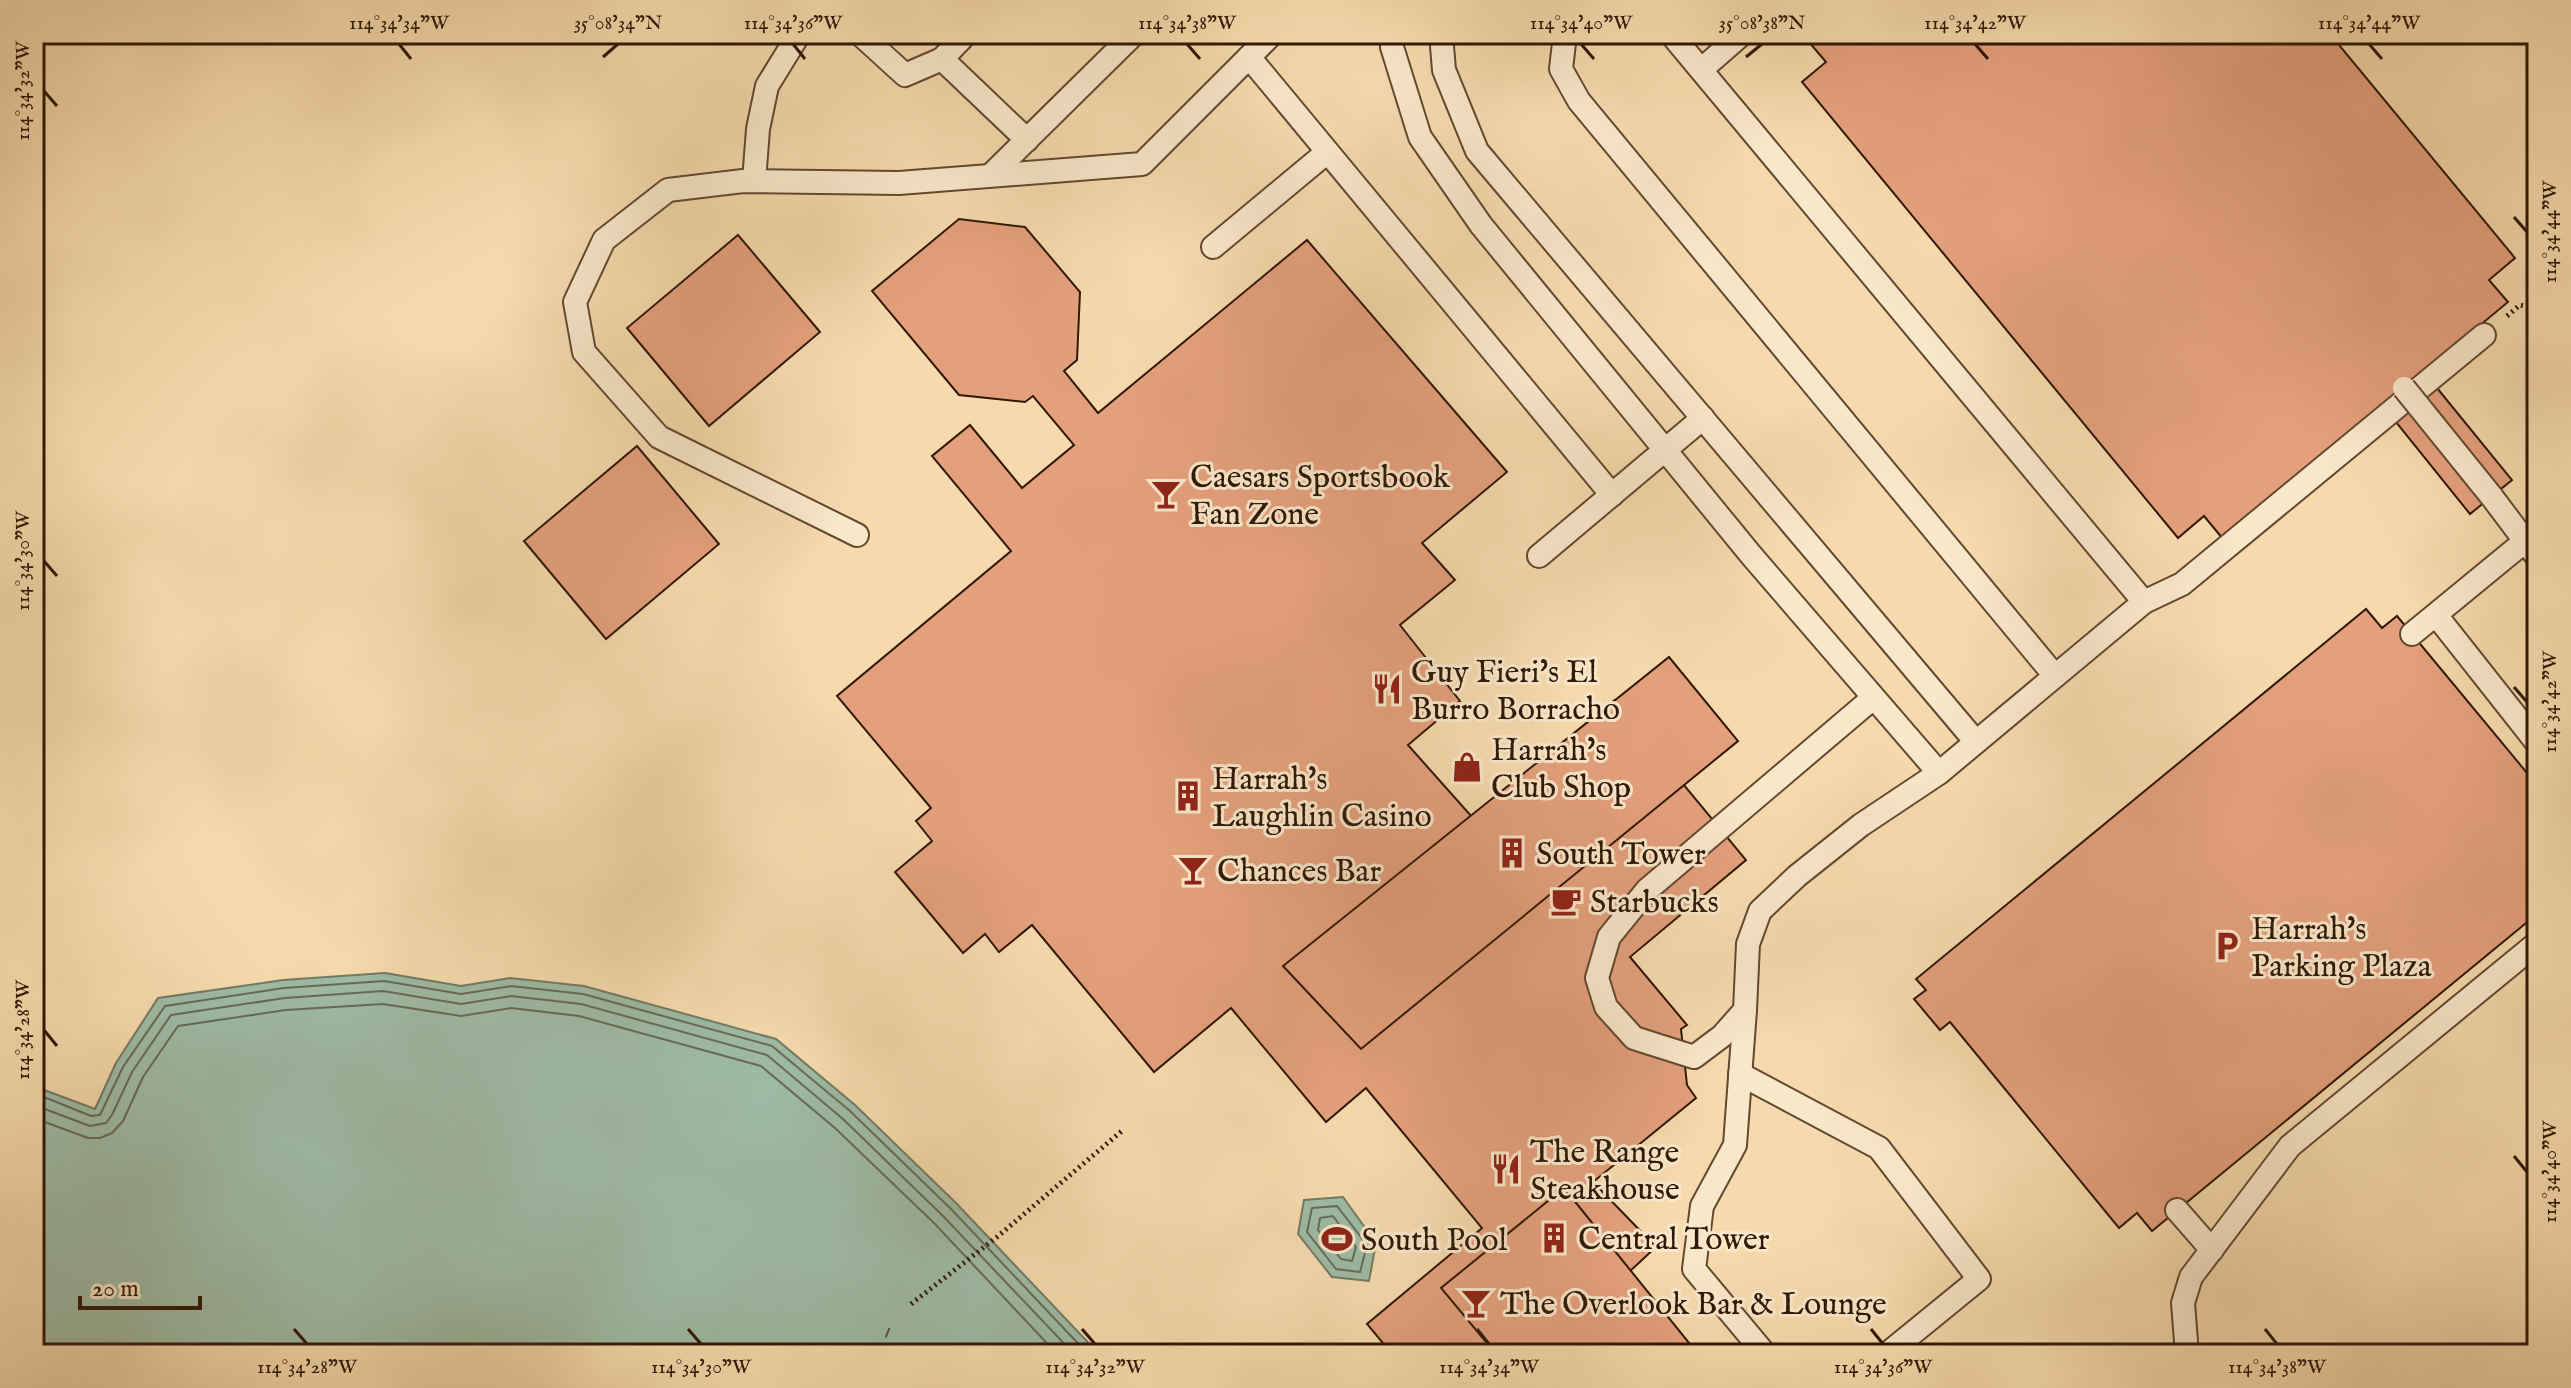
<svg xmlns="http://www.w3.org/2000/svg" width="2571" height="1388" viewBox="0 0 2571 1388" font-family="'IM FELL English',serif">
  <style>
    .water { fill: #9ebba5; stroke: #727a65; stroke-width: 2 }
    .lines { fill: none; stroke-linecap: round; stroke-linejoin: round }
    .shore { stroke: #676a56; stroke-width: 2 }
    .ferry { stroke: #56513e; stroke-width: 2; stroke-dasharray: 10 8; stroke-linecap: butt }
    .building { fill: #e4a07d; stroke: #301806; stroke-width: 2 }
    .lane-casing { stroke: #624830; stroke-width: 26 }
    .path { stroke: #301806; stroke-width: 5; stroke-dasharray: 2 4; stroke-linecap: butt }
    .lane { stroke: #f9e7ca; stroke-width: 22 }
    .lane-bridge-casing { stroke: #624830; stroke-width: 26; stroke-linecap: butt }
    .lane-bridge { stroke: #f9e7ca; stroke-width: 22 }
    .ticks { fill: none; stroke: #301806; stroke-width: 3 }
    .labels { text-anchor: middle; stroke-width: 6; stroke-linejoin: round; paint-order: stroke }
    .poi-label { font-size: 32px; fill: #301806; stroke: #f9e7ca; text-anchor: start }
    .neatline { fill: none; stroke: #301806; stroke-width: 3 }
    .ticks-label { font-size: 20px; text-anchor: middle; fill: #301806 }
  </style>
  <rect width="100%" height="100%" fill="#f6daad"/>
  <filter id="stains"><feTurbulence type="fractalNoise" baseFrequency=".0025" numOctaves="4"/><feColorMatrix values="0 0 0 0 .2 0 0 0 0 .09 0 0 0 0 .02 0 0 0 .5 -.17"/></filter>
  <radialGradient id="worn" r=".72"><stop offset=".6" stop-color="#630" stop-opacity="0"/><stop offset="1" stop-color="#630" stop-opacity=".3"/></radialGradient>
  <!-- water -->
  <g class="water">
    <polygon points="385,973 461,986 510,978 584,986 776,1039 855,1105 956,1203 1099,1354 34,1354 34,1005 42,1017 39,1088 95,1109 116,1063 158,998 283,980"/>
    <polygon points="1343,1197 1376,1243 1369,1281 1332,1277 1298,1234 1304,1200"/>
  </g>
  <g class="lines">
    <!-- shore -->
    <g class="shore">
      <polyline points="34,1093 91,1116 100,1115 123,1067 165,1006 284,988 384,981 461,994 511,986 583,994 772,1046 850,1111 951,1209 1088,1354"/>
      <polyline points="34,1105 90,1126 106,1123 112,1115 132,1072 171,1015 285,998 383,991 461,1004 511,996 581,1004 767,1055 843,1119 943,1216 1074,1354"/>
      <polyline points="34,1118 88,1138 100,1138 112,1133 123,1121 143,1077 178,1026 286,1010 383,1004 461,1016 511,1008 579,1016 761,1066 835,1128 935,1224 1057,1354"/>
      <polygon points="1337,1206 1367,1245 1360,1272 1336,1269 1307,1232 1312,1208"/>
      <polygon points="1333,1216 1356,1247 1352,1261 1341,1259 1318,1230 1320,1218"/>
    </g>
    <!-- ferry -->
    <polyline class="ferry" points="879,1354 891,1324"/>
  </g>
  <!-- building -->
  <g class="building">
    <polygon points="1817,34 2330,34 2515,258 2489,280 2508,302 2223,539 2204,516 2178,538 1802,82 1826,62 1808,41"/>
    <polygon points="959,219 1025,227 1080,292 1077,360 1064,371 1098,413 1307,240 1507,472 1422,543 1455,580 1400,625 1460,701 1408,745 1472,817 1615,700 1632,720 1646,709 1669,737 1655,750 1746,860 1630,957 1687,1025 1681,1029 1687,1085 1696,1098 1593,1182 1656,1247 1587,1311 1623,1354 1392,1354 1367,1324 1482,1228 1366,1088 1326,1122 1231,1008 1154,1072 1032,925 999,952 985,934 963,953 895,872 932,841 916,821 931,808 837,696 1011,551 932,456 970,425 1022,488 1074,445 1033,396 1025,402 959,395 872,291"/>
    <polygon points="738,235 820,332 709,426 627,328"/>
    <polygon points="2424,372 2512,480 2470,514 2383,406"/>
    <polygon points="637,446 719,544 606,639 524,541"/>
    <polygon points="2366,609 2382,628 2397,616 2537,785 2537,914 2152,1231 2137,1213 2119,1228 1950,1022 1940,1030 1914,999 1926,990 1916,979"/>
    <polygon points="1669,657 1738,741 1361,1049 1283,966"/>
    <polygon points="1564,1188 1698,1354 1496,1354 1441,1288"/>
  </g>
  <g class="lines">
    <!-- lane casing -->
    <g class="lane-casing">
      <g id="lane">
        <polyline points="860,34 905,75 942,59 1027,140"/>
        <polyline points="1392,34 1392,47 1420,137 1481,225 1751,555 1939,773"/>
        <polyline points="1441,34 1444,70 1477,151 1976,742"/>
        <polyline points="1565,34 1561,69 1579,101 2055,676"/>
        <polyline points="1671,34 2144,602"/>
        <polyline points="1249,57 1612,495"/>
        <polyline points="942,59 966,34"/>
        <polyline points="1702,69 1742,34"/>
        <polyline points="991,175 1134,34"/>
        <polyline points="754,181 758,129 767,86 799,34"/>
        <polyline points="1213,247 1326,153"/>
        <polyline points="2492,497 2537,557"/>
        <polyline points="857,535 659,437 584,352 575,302 604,240 668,190 743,181 899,183 1142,164 1272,34"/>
        <polyline points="1539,556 1703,418"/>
        <polyline points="2436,615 2537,743"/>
        <polyline points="2412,634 2524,542"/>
        <polyline points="1873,698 1647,890 1609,937 1597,978 1606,1007 1634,1038 1694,1057 1722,1036 1745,1010 1748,944 1760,911 1797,876 1861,825 1939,773 2144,602 2182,584 2484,335"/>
        <polyline points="1745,1010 1735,1145 1702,1206 1694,1269 1765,1354"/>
        <polyline points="1740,1074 1879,1148 1979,1279 1887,1354"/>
        <polyline points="2177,1210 2212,1250"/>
        <polyline points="2187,1354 2183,1303 2191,1277 2290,1146 2537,943"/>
      </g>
    </g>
    <!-- path -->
    <g class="path">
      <polyline points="2507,316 2520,305 2537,309"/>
      <polyline points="911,1304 997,1237 1123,1130"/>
    </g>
    <!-- lane -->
    <use href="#lane" class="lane"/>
    <!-- lane-bridge casing -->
    <g class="lane-bridge-casing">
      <polyline id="lane-bridge" points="2404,388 2492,497"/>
    </g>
    <!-- lane-bridge -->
    <use href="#lane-bridge" class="lane-bridge"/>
  </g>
  <!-- ticks -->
  <path class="ticks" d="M399,44L411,59M793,44L805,59M1187,44L1200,59M1581,44L1594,59M1975,44L1988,59M2369,44L2382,59M603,57L618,44M1746,57L1762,44M44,91L57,106M2514,217L2527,232M44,561L57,576M2514,687L2527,702M44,1030L57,1046M2514,1156L2527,1172M294,1329L307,1344M688,1329L701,1344M1082,1329L1095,1344M1477,1329L1489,1344M1871,1329L1883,1344M2265,1329L2277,1344"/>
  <!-- icons -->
  <defs>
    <g id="bar-bare" transform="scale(2.4)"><path d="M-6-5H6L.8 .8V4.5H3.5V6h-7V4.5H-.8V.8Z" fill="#8f2418" stroke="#f9e7ca" stroke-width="2.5" paint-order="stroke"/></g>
    <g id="restaurant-bare" transform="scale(2.4)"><path d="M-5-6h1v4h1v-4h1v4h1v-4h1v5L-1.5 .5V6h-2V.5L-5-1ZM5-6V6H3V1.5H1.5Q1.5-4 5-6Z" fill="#8f2418" stroke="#f9e7ca" stroke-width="2.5" paint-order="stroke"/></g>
    <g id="shop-bare" transform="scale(2.4)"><path d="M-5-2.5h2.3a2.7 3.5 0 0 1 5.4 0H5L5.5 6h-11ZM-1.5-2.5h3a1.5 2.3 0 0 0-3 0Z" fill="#8f2418" stroke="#f9e7ca" stroke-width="2.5" paint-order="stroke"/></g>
    <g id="building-bare" transform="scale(2.4)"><path d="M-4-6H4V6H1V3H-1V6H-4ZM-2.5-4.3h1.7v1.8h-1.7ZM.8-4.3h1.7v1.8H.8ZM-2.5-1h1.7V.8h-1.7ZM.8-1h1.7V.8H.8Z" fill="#8f2418" stroke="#f9e7ca" stroke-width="2.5" paint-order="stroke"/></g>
    <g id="cafe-bare" transform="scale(2.4)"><path d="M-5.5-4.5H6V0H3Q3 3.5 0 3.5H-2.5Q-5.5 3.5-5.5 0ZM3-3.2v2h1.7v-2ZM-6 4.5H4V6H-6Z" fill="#8f2418" stroke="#f9e7ca" stroke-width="2.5" paint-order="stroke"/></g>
    <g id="parking-bare" transform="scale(2.4)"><path d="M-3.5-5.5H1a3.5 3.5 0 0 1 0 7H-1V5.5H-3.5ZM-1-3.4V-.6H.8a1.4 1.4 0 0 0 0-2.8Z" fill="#8f2418" stroke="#f9e7ca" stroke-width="2.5" paint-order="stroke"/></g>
    <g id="stadium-bare" transform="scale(2.4)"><path d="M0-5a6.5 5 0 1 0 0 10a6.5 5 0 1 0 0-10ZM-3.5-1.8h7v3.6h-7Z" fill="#8f2418" stroke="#f9e7ca" stroke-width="2.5" paint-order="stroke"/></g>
  </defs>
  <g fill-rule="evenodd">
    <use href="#bar-bare" x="1166" y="494"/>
    <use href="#restaurant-bare" x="1387" y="689"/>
    <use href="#shop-bare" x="1467" y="767"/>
    <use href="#building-bare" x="1188" y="796"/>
    <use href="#building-bare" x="1512" y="853"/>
    <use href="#bar-bare" x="1193" y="870"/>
    <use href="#cafe-bare" x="1566" y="901"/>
    <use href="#parking-bare" x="2227" y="946"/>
    <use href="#restaurant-bare" x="1506" y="1169"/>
    <use href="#building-bare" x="1554" y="1238"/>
    <use href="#stadium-bare" x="1337" y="1239"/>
    <use href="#bar-bare" x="1476" y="1303"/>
  </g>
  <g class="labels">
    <!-- poi labels -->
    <g class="poi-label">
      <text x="1190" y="487">Caesars Sportsbook<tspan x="1190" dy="37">Fan Zone</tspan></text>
      <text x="1411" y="682">Guy Fieri's El<tspan x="1411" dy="37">Burro Borracho</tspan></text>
      <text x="1491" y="760">Harrah's<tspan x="1491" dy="37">Club Shop</tspan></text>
      <text x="1212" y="789">Harrah's<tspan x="1212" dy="37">Laughlin Casino</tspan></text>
      <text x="1536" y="864">South Tower</text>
      <text x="1217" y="881">Chances Bar</text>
      <text x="1590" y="912">Starbucks</text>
      <text x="2251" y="939">Harrah's<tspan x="2251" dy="37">Parking Plaza</tspan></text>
      <text x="1530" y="1162">The Range<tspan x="1530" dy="37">Steakhouse</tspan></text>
      <text x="1578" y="1249">Central Tower</text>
      <text x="1361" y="1250">South Pool</text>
      <text x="1500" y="1314">The Overlook Bar &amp; Lounge</text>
    </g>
  </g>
  <!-- margin -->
  <rect width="2571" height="1388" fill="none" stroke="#f6daad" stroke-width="88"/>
  <!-- scale -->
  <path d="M80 1296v12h120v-12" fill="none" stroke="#301806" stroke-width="4"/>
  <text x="92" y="1296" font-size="24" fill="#301806" stroke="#f9e7ca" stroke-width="6" paint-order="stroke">20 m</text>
  <rect x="44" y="44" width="2483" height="1300" class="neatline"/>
  <g class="ticks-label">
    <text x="399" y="29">114°34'34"W</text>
    <text x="618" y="29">35°08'34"N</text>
    <text x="793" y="29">114°34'36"W</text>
    <text x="1187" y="29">114°34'38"W</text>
    <text x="1581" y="29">114°34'40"W</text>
    <text x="1762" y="29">35°08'38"N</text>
    <text x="1975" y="29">114°34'42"W</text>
    <text x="2369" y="29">114°34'44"W</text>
    <text transform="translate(22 91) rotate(-90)" y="7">114°34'32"W</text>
    <text transform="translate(2549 232) rotate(-90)" y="7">114°34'44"W</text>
    <text transform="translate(22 561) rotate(-90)" y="7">114°34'30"W</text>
    <text transform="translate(2549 702) rotate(-90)" y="7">114°34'42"W</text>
    <text transform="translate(22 1030) rotate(-90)" y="7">114°34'28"W</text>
    <text transform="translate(2549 1172) rotate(-90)" y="7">114°34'40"W</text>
    <text x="307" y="1373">114°34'28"W</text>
    <text x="701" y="1373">114°34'30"W</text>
    <text x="1095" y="1373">114°34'32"W</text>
    <text x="1489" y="1373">114°34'34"W</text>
    <text x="1883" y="1373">114°34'36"W</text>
    <text x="2277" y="1373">114°34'38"W</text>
  </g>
  <rect width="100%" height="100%" filter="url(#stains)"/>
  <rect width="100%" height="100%" fill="url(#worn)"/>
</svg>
